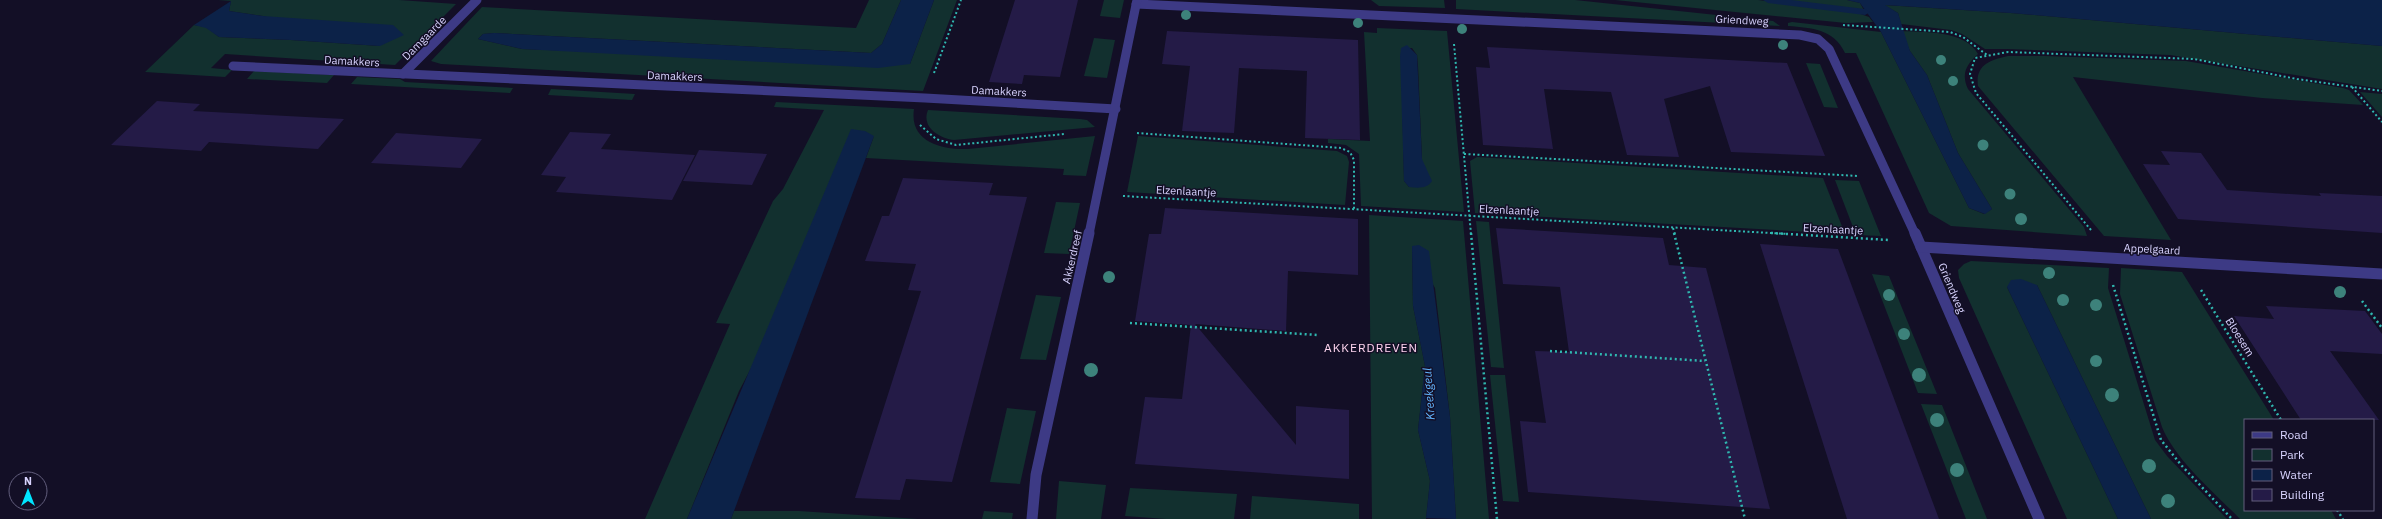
<svg xmlns="http://www.w3.org/2000/svg" width="2382" height="519" viewBox="0 0 2382 519" font-family="'IBM Plex Sans',sans-serif">
  <style>
    .green { fill: #12302f; fill-rule: evenodd }
    .water { fill: #0c2248 }
    .lines { fill: none; stroke-linecap: round; stroke-linejoin: round }
    .stream { fill: #0c2248; fill-rule: evenodd }
    .building { fill: #241b47 }
    .path-far1 { stroke: #2fb8b0; stroke-width: 2; stroke-dasharray: 2 2.5; stroke-linecap: butt }
    .path { stroke: #2fb8b0; stroke-width: 2.5; stroke-dasharray: 2 3; stroke-linecap: butt }
    .minor-far1 { stroke: #3d3a85; stroke-width: 9 }
    .minor { stroke: #3d3a85; stroke-width: 11 }
    .tree { fill: #3d827b }
    .labels { text-anchor: middle; stroke-width: 3; stroke-linejoin: round; paint-order: stroke }
    .street-label { font-size: 11px; fill: #d9d4ff; stroke: #130f26 }
    .neighbourhood-label { font-size: 12px; letter-spacing: 1px; fill: #ffd6f0; stroke: #130f26 }
    .water-label { font-size: 12px; font-style: italic; fill: #62b6ff; stroke: #130f26 }
  </style>
  <rect width="100%" height="100%" fill="#130f26"/>
  <!-- green -->
  <g class="green">
    <polygon points="218,0 399,0 456,4 395,65 225,54 211,68 232,70 225,77 145,72 194,25 206,27 219,37 291,40 380,46 263,16 229,11 231,1"/>
    <polygon points="869,0 901,0 882,44 871,53 494,33 483,34 478,39 522,49 910,64 934,0 957,0 923,91 441,64 431,61 482,7 856,28"/>
    <polygon points="1104,0 1124,0 1120,18 1100,16"/>
    <polygon points="1371,0 1444,0 1445,8 1379,6"/>
    <polygon points="1456,0 1575,0 1773,21 1780,26 1456,9"/>
    <polygon points="1615,0 1758,0 1855,12 1869,17 1873,22 1846,23"/>
    <polygon points="1777,0 1847,0 1860,3 1865,12"/>
    <polygon points="1884,5 2011,13 2382,46 2382,89 2170,55 2007,49 1985,49 1962,34 1951,30 1901,24 1898,13"/>
    <path d="M1792,22L1881,32L1969,208L1984,214L1992,209L1958,153L1927,75L1910,51L1900,31C1923,32 1965,30 1978,54C1966,65 1961,74 1968,89L2084,227L2087,236L1951,226L1929,213L1856,53H1845C1834,29 1812,28 1788,26V23Z"/>
    <path d="M1377,28L1447,31L1464,212L1361,206L1359,154L1346,145L1328,143V139L1370,141L1364,32L1377,33ZM1401,48H1412L1417,55L1418,66L1422,159L1409,187L1404,181Z"/>
    <polygon points="1094,38 1115,40 1107,78 1084,76"/>
    <path d="M2008,56H2045L2186,61L2343,88L2349,90L2363,105L2262,98L2073,77L2171,240L2104,236L1978,86C1975,65 1990,60 2008,56Z"/>
    <polygon points="1806,63 1820,64 1838,108 1824,107"/>
    <polygon points="254,71 334,75 327,83 247,79"/>
    <polygon points="357,77 400,79 405,82 513,88 510,93 351,84"/>
    <polygon points="551,89 635,94 632,100 548,95"/>
    <polygon points="2360,92 2382,94 2382,117"/>
    <path d="M776,102L914,109C909,142 942,150 968,149L1095,136L1086,176L1063,175L1064,169L866,158L874,136L739,391L687,519H645L730,324L716,323L773,201L783,189L824,110L774,107Z"/>
    <path d="M928,110L1080,119L1087,120L1095,127L954,140C939,138 921,127 928,110Z"/>
    <polygon points="1138,136 1337,151 1347,156 1349,162 1345,205 1127,192"/>
    <polygon points="1477,157 1823,178 1845,234 1475,213 1470,161"/>
    <polygon points="1835,180 1859,181 1881,236 1856,235"/>
    <polygon points="1056,202 1080,203 1069,254 1044,253"/>
    <polygon points="1369,215 1463,221 1489,519 1456,519 1450,417 1435,288 1412,246 1413,306 1425,366 1418,430 1430,481 1426,519 1372,519"/>
    <polygon points="1476,221 1489,222 1504,368 1491,367"/>
    <polygon points="1971,261 2109,268 2108,288 2155,440 2167,456 2227,519 2151,519 2037,285 2007,287 2118,519 2067,519 1959,278 1958,270 1964,264"/>
    <path d="M2121,268L2182,272L2274,420H2245V510H2331L2336,519H2240C2215,493 2176,461 2162,427L2120,294Z"/>
    <polygon points="1872,274 1889,276 1937,394 1918,393"/>
    <polygon points="1036,295 1061,297 1046,360 1020,359"/>
    <polygon points="1490,375 1505,375 1519,502 1503,501"/>
    <polygon points="1921,404 1942,405 1987,519 1966,519"/>
    <polygon points="1007,408 1036,411 1020,484 990,482"/>
    <polygon points="1059,481 1106,485 1101,519 1056,519"/>
    <polygon points="1130,488 1237,494 1234,519 1166,519 1125,516"/>
    <polygon points="1252,496 1359,504 1359,519 1250,519"/>
    <polygon points="734,511 799,511 918,519 731,519"/>
    <polygon points="984,511 1013,513 1012,519 982,519"/>
  </g>
  <!-- water -->
  <g class="water">
    <polygon points="901,0 934,0 910,64 878,68 522,49 478,39 483,34 494,33 871,53 882,44"/>
    <polygon points="1847,0 2382,0 2382,46 2011,13 1885,5 1898,13 1910,51 1927,75 1958,153 1992,209 1985,214 1969,208 1881,32 1860,3"/>
    <polygon points="231,1 229,11 263,16 393,25 404,35 380,46 291,40 219,37 206,28 194,25"/>
    <path d="M1407,45L1417,55L1422,159L1432,181C1427,189 1418,188 1409,187L1404,181L1400,56L1401,48Z"/>
    <polygon points="851,129 865,131 874,136 731,519 687,519"/>
    <polygon points="1419,245 1429,251 1450,417 1456,519 1426,518 1430,481 1418,430 1425,366 1413,306 1412,246"/>
    <polygon points="2021,279 2037,285 2151,519 2118,519 2007,287 2011,280"/>
  </g>
  <g class="lines">
    <!-- stream -->
    <polygon class="stream" points="1763,0 1791,0 1865,9 1870,12 1865,15 1768,3"/>
  </g>
  <!-- building -->
  <g class="building">
    <polygon points="1015,0 1078,0 1060,77 1024,75 1022,84 989,82"/>
    <polygon points="1167,31 1358,40 1360,140 1305,138 1307,71 1239,68 1234,133 1182,131 1190,66 1162,64"/>
    <polygon points="1487,47 1787,63 1825,156 1731,152 1710,86 1664,99 1679,157 1627,155 1611,92 1544,89 1553,149 1483,145 1476,67 1490,68"/>
    <polygon points="157,101 200,104 193,111 344,119 318,149 209,142 201,151 111,145"/>
    <polygon points="570,132 611,134 601,149 695,155 672,200 556,192 566,177 541,175"/>
    <polygon points="396,133 482,139 461,168 371,163"/>
    <polygon points="699,150 767,154 752,185 683,181"/>
    <polygon points="2161,151 2201,153 2227,190 2321,196 2319,193 2382,196 2382,233 2178,219 2143,164 2170,165"/>
    <polygon points="903,178 993,183 989,195 1027,197 952,482 906,479 900,500 855,498 921,291 908,290 916,264 865,261 882,216 889,216"/>
    <polygon points="1165,208 1358,219 1358,275 1288,271 1286,331 1195,324 1296,445 1296,406 1349,410 1349,479 1135,464 1145,397 1182,399 1191,325 1135,321 1149,234 1161,234"/>
    <polygon points="1496,228 1663,238 1669,265 1706,268 1770,509 1528,492 1520,421 1546,423 1535,351 1569,352 1560,287 1503,284"/>
    <polygon points="1760,244 1838,249 1939,519 1847,519"/>
    <polygon points="2266,306 2365,311 2382,334 2382,354 2330,351 2379,420 2301,420 2234,316 2274,319"/>
  </g>
  <g class="lines">
    <!-- path-far1 -->
    <g class="path-far1">
      <polyline points="1843,25 1950,32 1963,37 1987,55"/>
      <polyline points="1454,44 1471,234"/>
      <polyline points="934,73 961,0"/>
      <polyline points="2352,87 2382,122"/>
      <polyline points="920,125 936,139 956,145 1064,134"/>
      <polyline points="1137,133 1341,148 1350,152 1354,160 1354,209"/>
      <polyline points="1464,154 1859,176"/>
      <polyline points="1123,196 1788,234"/>
      <polyline points="1673,228 1675,234"/>
      <polyline points="2091,230 1976,93 1970,74 1975,58 2008,52 2194,59 2297,79 2382,91"/>
    </g>
    <!-- path -->
    <g class="path">
      <polyline points="1471,233 1497,519"/>
      <polyline points="1674,233 1745,519"/>
      <polyline points="1771,233 1889,240"/>
      <polyline points="2113,285 2161,440 2182,466 2232,519"/>
      <polyline points="2201,290 2281,420"/>
      <polyline points="2362,301 2382,328"/>
      <polyline points="1130,323 1318,335"/>
      <polyline points="1550,351 1705,361"/>
      <polyline points="2337,510 2343,519"/>
    </g>
    <!-- minor-far1 -->
    <g class="minor-far1">
      <polyline points="1136,4 1800,35 1818,39 1829,49 1915,234"/>
      <polyline points="233,66 925,98 1116,109"/>
      <polyline points="403,74 477,0"/>
      <polyline points="1089,234 1137,0"/>
    </g>
    <!-- minor -->
    <g class="minor">
      <polyline points="1915,233 2039,519"/>
      <polyline points="1921,247 2382,274"/>
      <polyline points="1032,519 1036,475 1089,233"/>
    </g>
  </g>
  <!-- trees -->
  <g class="tree">
    <circle cx="1186" cy="15" r="5"/>
    <circle cx="1358" cy="23" r="5"/>
    <circle cx="1462" cy="29" r="5"/>
    <circle cx="1783" cy="45" r="5"/>
    <circle cx="1941" cy="60" r="5"/>
    <circle cx="1953" cy="81" r="5"/>
    <circle cx="1983" cy="145" r="5.5"/>
    <circle cx="2010" cy="194" r="5.5"/>
    <circle cx="2021" cy="219" r="6"/>
    <circle cx="2049" cy="273" r="6"/>
    <circle cx="1109" cy="277" r="6"/>
    <circle cx="2340" cy="292" r="6"/>
    <circle cx="1889" cy="295" r="6"/>
    <circle cx="2063" cy="300" r="6"/>
    <circle cx="2096" cy="305" r="6"/>
    <circle cx="1904" cy="334" r="6"/>
    <circle cx="2096" cy="361" r="6"/>
    <circle cx="1091" cy="370" r="7"/>
    <circle cx="1919" cy="375" r="7"/>
    <circle cx="2112" cy="395" r="7"/>
    <circle cx="1937" cy="420" r="7"/>
    <circle cx="2149" cy="466" r="7"/>
    <circle cx="1957" cy="470" r="7"/>
    <circle cx="2168" cy="501" r="7"/>
  </g>
  <g class="labels">
    <!-- street labels -->
    <g class="street-label">
      <text transform="translate(1742 20) rotate(3)" y="4">Griendweg</text>
      <text transform="translate(424 38) rotate(-45)" y="4">Damgaarde</text>
      <text transform="translate(352 61) rotate(3)" y="4">Damakkers</text>
      <text transform="translate(675 76) rotate(2)" y="4">Damakkers</text>
      <text transform="translate(999 91) rotate(3)" y="4">Damakkers</text>
      <text transform="translate(1186 191) rotate(3)" y="4">Elzenlaantje</text>
      <text transform="translate(1509 210) rotate(3)" y="4">Elzenlaantje</text>
      <text transform="translate(1833 229) rotate(3)" y="4">Elzenlaantje</text>
      <text transform="translate(2152 249) rotate(3)" y="4">Appelgaard</text>
      <text transform="translate(1072 257) rotate(-77)" y="4">Akkerdreef</text>
      <text transform="translate(1952 288) rotate(67)" y="4">Griendweg</text>
      <text transform="translate(2240 337) rotate(58)" y="4">Bloesem</text>
    </g>
    <!-- neighbourhood labels -->
    <g class="neighbourhood-label">
      <text x="1371" y="352">AKKERDREVEN</text>
    </g>
    <!-- water labels -->
    <g class="water-label">
      <text transform="translate(1429 394) rotate(-94)" y="4">Kreekgeul</text>
    </g>
  </g>
  <!-- legend -->
  <rect x="2244" y="419" width="130" height="92" fill="#130f26" stroke="#625e7d"/>
  <rect x="2252" y="432" width="20" height="6" fill="#3d3a85" stroke="#625e7d"/>
  <text x="2280" y="439" font-size="12" fill="#d9d4ff">Road</text>
  <rect x="2252" y="449" width="20" height="12" fill="#12302f" stroke="#625e7d"/>
  <text x="2280" y="459" font-size="12" fill="#d9d4ff">Park</text>
  <rect x="2252" y="469" width="20" height="12" fill="#0c2248" stroke="#625e7d"/>
  <text x="2280" y="479" font-size="12" fill="#d9d4ff">Water</text>
  <rect x="2252" y="489" width="20" height="12" fill="#241b47" stroke="#625e7d"/>
  <text x="2280" y="499" font-size="12" fill="#d9d4ff">Building</text>
  <!-- north arrow -->
  <g transform="translate(28 491)"><circle r="19" fill="#130f26" stroke="#625e7d"/>
  <path d="M0-3L7 15L0 10L-7 15Z" fill="#00e5ff"/>
  <text y="-6" font-size="11" font-weight="bold" text-anchor="middle" fill="#d9d4ff">N</text>
  </g>
</svg>
